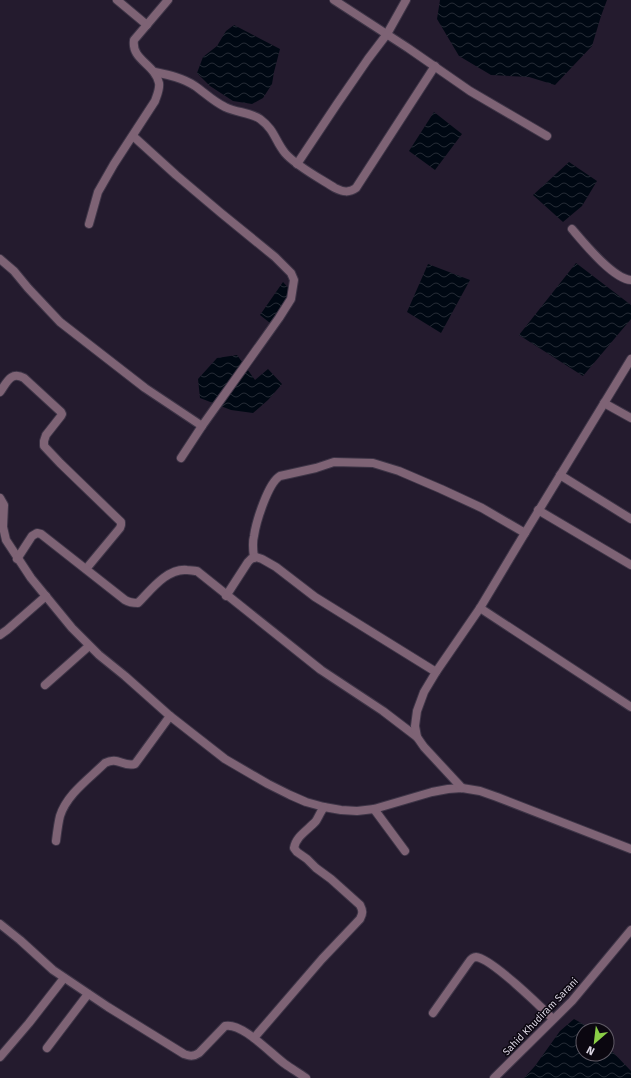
<svg xmlns="http://www.w3.org/2000/svg" width="631" height="1078" viewBox="0 0 631 1078" font-family="'Fira Sans',sans-serif">
  <style>
    .water { fill: url(#water-waves) }
    .lines { fill: none; stroke-linecap: round; stroke-linejoin: round }
    .street-casing { stroke: #3e3547; stroke-width: 10 }
    .street { stroke: #7e6375; stroke-width: 8 }
    .labels { text-anchor: middle; stroke-width: 3; stroke-linejoin: round; paint-order: stroke }
    .street-label { font-size: 10px; fill: #dcd6e4; stroke: #0b0710 }
  </style>
  <defs>
    <pattern id="water-waves" width="16" height="10" patternUnits="userSpaceOnUse"><rect width="16" height="10" fill="#000813"/><path d="M0 5q4-4 8 0t8 0" fill="none" stroke="#252b35"/></pattern>
  </defs>
  <rect width="100%" height="100%" fill="#241b2e"/>
  <!-- water -->
  <g class="water">
    <polygon points="440,0 607,0 601,16 592,46 555,85 529,77 491,75 459,56 437,19"/>
    <polygon points="234,25 280,49 274,72 272,84 263,98 252,104 233,101 210,86 197,73 203,57 217,46 226,31"/>
    <polygon points="434,112 462,134 435,170 409,151"/>
    <polygon points="569,162 597,181 582,206 563,222 533,195"/>
    <polygon points="576,263 631,305 631,319 583,376 519,335"/>
    <polygon points="428,264 470,280 441,333 407,312"/>
    <polygon points="283,282 294,294 289,309 270,323 260,315"/>
    <polygon points="237,355 255,380 268,369 282,384 268,400 253,413 231,410 200,398 198,379 217,358"/>
    <polygon points="574,1019 594,1030 583,1030 583,1054 607,1054 607,1046 631,1071 631,1078 524,1078 535,1066 560,1031"/>
  </g>
  <g class="lines">
    <!-- street casing -->
    <g class="street-casing">
      <g id="street">
        <polyline points="117,0 147,25"/>
        <polyline points="334,0 408,48 470,91 547,136"/>
        <path d="M155,72C169,75 183,78 195,86C205,93 214,102 225,107C237,113 250,112 260,119C275,130 275,141 285,153C296,166 321,179 335,188C343,192 349,193 356,188L435,66"/>
        <polyline points="133,136 176,175 221,213 275,257 291,273 294,280 291,299 279,318 202,426 181,458"/>
        <polyline points="297,164 337,104 368,59 387,34 406,0"/>
        <path d="M89,224L98,192L114,164L155,101C157,95 160,89 159,83C155,64 131,60 134,40L168,0"/>
        <path d="M572,229C584,243 613,279 631,280"/>
        <polyline points="0,259 14,271 28,288 60,322 145,388 202,426"/>
        <path d="M0,392C7,382 11,371 24,378L61,412L62,414L61,416L46,435L44,441V446L60,463L121,522V525L120,528L86,569"/>
        <polyline points="604,403 631,418"/>
        <polyline points="560,475 631,519"/>
        <polyline points="0,498 4,505 3,527 6,540 31,578 72,628 99,655 125,676 170,716 225,759 268,784 290,795 306,802 324,807 341,810 357,811 374,809 432,792 448,789 462,788 480,791 497,797 631,849"/>
        <polyline points="538,510 631,565"/>
        <path d="M254,558C253,550 252,543 254,536C256,522 268,483 280,476L316,468L334,462L373,463L399,471L441,489L482,508L525,533"/>
        <path d="M17,559L32,536L37,533L41,534L125,600C130,603 133,603 138,603C151,590 167,568 187,570C190,570 194,571 197,571L321,670L383,711L417,737"/>
        <polyline points="226,596 248,562 251,559 256,557 262,559 276,567 315,597 436,672"/>
        <polyline points="480,608 631,707"/>
        <polyline points="0,635 7,630 46,596"/>
        <polyline points="45,685 89,646"/>
        <polyline points="462,788 424,747 417,737 415,726 417,711 424,692 436,672 480,608 525,533 631,359"/>
        <polyline points="374,809 405,851"/>
        <path d="M56,841C57,833 58,824 60,816C67,794 89,779 105,763C118,756 122,767 135,764L170,716"/>
        <path d="M0,924L20,940L53,970L108,1007L184,1054C190,1056 193,1057 199,1053L225,1026C242,1022 271,1054 285,1064C292,1069 299,1073 306,1078"/>
        <path d="M433,1013L469,962C471,959 473,957 476,957C491,958 541,1007 553,1019"/>
        <path d="M254,1038L322,959L360,919C363,913 363,911 360,905L331,879L316,868L307,859L297,852L294,848C296,836 308,830 316,821C319,816 321,811 324,807"/>
        <polyline points="47,1048 88,994"/>
        <polyline points="0,1057 29,1023 64,978"/>
        <polyline points="494,1078 572,1001 631,930"/>
      </g>
    </g>
    <!-- street -->
    <use href="#street" class="street"/>
  </g>
  <g class="labels">
    <!-- street labels -->
    <g class="street-label">
      <text transform="translate(540 1016) rotate(-46)" y="4">Sahid Khudiram Sarani</text>
    </g>
  </g>
  <!-- north arrow -->
  <g transform="translate(595 1042) rotate(208)"><circle r="19" fill="#0b0710" stroke="#5f5a65"/>
  <path d="M0-3L7 15L0 10L-7 15Z" fill="#8ace47"/>
  <text y="-6" font-size="11" font-weight="bold" text-anchor="middle" fill="#dcd6e4">N</text>
  </g>
</svg>
